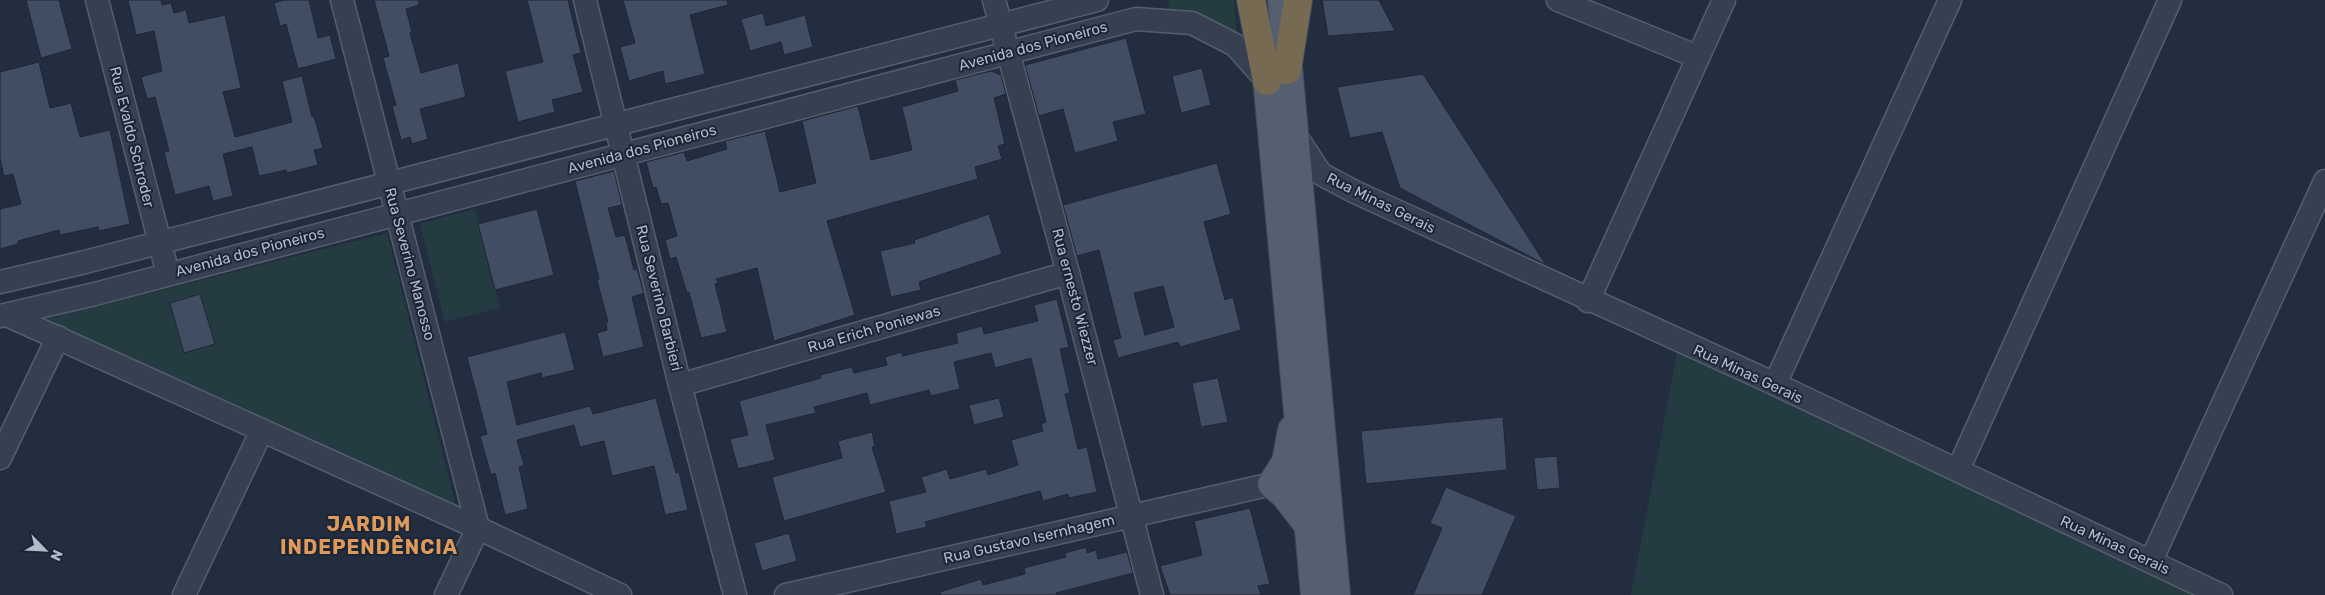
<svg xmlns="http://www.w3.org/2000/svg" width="2325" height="595" viewBox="0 0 2325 595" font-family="Rubik,sans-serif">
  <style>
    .green { fill: #243c41 }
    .building { fill: #414d63; stroke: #1e2737; fill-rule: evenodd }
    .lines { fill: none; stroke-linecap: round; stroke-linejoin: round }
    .street-casing { stroke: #555e6e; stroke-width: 25 }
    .primary-casing { stroke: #404959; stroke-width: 30 }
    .highway-casing { stroke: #424b5b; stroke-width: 30 }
    .street { stroke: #374050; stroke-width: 22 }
    .primary { stroke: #555f70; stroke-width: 28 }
    .highway { stroke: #776a53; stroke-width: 28 }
    .labels { text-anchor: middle; stroke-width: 4; stroke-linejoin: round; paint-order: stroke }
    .street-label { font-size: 15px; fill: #b3bbcb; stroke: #1c2535 }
    .district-label { font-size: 20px; font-weight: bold; letter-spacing: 1px; fill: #dd9a5b; stroke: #1c2535 }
  </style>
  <rect width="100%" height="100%" fill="#222e40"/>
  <!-- green -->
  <g class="green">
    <path d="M1169,0H1234L1237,38C1214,24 1197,10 1168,9Z"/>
    <polygon points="475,209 500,308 445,322 420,224"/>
    <polygon points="387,233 456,507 44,320"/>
    <polygon points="1679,343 2199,595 1631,595"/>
  </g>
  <!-- building -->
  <g class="building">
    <polygon points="26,0 59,0 72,49 41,58"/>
    <polygon points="128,0 161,0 162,5 171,3 174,13 186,10 189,23 225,15 241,88 223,92 235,137 292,122 282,81 302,76 312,117 314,116 323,148 314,150 318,165 287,173 286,170 259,176 252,147 223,154 233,196 213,201 209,186 175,195 164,152 169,151 155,97 147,99 141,77 162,71 154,31 136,35"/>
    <polygon points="284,0 309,0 318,38 330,35 336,59 298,69 286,24 280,26 274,3"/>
    <polygon points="374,0 419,0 419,5 406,9 412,32 410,33 421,73 458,63 466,97 420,109 428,139 412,144 410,137 401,140 392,106 396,105 383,58 389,56"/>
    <polygon points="527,0 568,0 581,53 573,55 583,92 552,100 555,112 518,122 505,71 543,62"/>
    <polygon points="623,0 727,0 728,5 690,15 705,74 665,84 663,71 629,81 620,47 635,43"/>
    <polygon points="1322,0 1379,0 1395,31 1328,36"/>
    <polygon points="763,13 766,26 805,15 813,47 784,55 781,42 750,51 741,19"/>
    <polygon points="1126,38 1146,114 1113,122 1118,141 1075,153 1063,109 1039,116 1025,65"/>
    <polygon points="39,62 50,108 71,103 80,137 110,130 130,224 99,231 98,227 60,235 59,230 18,241 18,244 0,249 0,209 21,204 13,174 4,176 0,159 0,72"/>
    <polygon points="1202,68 1211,105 1181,113 1172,76"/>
    <polygon points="991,71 1001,75 1006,94 994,98 1005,144 998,146 1002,159 975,167 978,179 827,221 855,315 774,341 757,268 716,279 718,283 715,284 727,332 701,338 689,292 687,293 676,257 670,259 665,240 677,236 668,203 661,204 656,187 653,188 646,162 684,152 687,161 727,149 725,141 765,131 780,192 816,183 802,121 858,106 871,160 912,150 902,107 958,91 955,80"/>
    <polygon points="1423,74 1546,265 1400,188 1382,132 1350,138 1337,87"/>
    <path d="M1217,163L1231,214L1204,222L1225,300L1233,297L1241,330L1180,347L1178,342L1118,358L1113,340L1121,338L1099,250L1077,256L1063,205ZM1163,286L1174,327L1145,335L1134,293Z"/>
    <polygon points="614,171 622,205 608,208 616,237 625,235 634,270 637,269 644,293 632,297 644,347 603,357 597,333 607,330 606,323 608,322 597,280 599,279 575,181"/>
    <polygon points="537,209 554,275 495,290 478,224"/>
    <polygon points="989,214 1002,254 919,282 921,290 891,297 880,251 915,243 914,240"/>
    <polygon points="200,294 215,344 184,353 170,303"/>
    <polygon points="1057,299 1069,347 1060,349 1070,393 1065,394 1078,449 1087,447 1097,492 1069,498 1068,494 1043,501 1040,491 925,522 927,527 896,534 889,501 926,492 921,477 947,469 950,479 986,469 988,475 1018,465 1011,440 1043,431 1041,424 1046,422 1031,358 995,368 991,353 954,362 960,389 931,396 929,390 870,405 867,393 814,407 816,413 766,425 775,460 738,469 730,439 748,435 739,401 821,378 820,375 852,367 854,373 887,365 885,357 902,352 902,356 958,343 956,333 982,326 984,334 1038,321 1034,305"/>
    <polygon points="565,332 575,370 542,378 541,373 507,382 517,425 590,406 593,414 656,398 676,473 679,472 688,510 665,515 654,466 612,476 604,441 580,447 574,425 517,440 524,465 519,467 528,509 505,515 495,473 491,475 480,436 487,434 467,357"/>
    <polygon points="1218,378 1228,422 1201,427 1192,383"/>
    <polygon points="999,398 1004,417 974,425 969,405"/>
    <polygon points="1503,417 1507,470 1366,484 1361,431"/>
    <polygon points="872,432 875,447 872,447 886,492 784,521 772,477 842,458 838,441"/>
    <polygon points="1557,456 1560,488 1537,490 1534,458"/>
    <polygon points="1446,487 1516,516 1482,595 1413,595 1442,528 1430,523"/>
    <polygon points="1250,508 1270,584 1258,586 1261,595 1170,595 1160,566 1202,555 1194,521"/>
    <polygon points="789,533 797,561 762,571 754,543"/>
    <polygon points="1086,547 1087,553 1096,550 1098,559 1127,552 1133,573 1056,593 1057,595 941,595 940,592 981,579 983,585 1025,574 1024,568 1066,557 1065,553"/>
  </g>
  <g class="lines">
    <!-- street casing -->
    <g class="street-casing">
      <g id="street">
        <polyline points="97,0 168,274"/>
        <polyline points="342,0 478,528"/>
        <polyline points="585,0 680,385 735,595"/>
        <polyline points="994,0 1068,273 1152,595"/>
        <polyline points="1558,0 1698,57"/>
        <polyline points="1294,133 1321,174 1355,192 1775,384 2221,595"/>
        <polyline points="0,282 85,262 1097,0"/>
        <polyline points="1588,301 1724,0"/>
        <polyline points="7,315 478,528 620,595"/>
        <polyline points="0,316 95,294 1136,19 1192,23 1235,45 1267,81"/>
        <polyline points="1775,384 1950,0"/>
        <polyline points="680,385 1068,273"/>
        <polyline points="0,458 58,337"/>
        <polyline points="1958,470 2170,0"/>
        <polyline points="2151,561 2325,181"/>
        <polyline points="184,595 262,430"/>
        <polyline points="446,595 478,528"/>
        <polyline points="786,595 1272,484"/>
      </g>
    </g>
    <!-- primary casing -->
    <g class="primary-casing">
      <g id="primary">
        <polyline points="1282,0 1336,595"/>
        <polyline points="1265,56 1315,595"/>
        <polyline points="1292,430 1286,462 1272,484 1285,495 1309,526"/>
      </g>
    </g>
    <!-- highway casing -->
    <g class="highway-casing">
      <g id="highway">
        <polyline points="1251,0 1267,81"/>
        <polyline points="1287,70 1298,0"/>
      </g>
    </g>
    <!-- street -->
    <use href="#street" class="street"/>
    <!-- primary -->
    <use href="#primary" class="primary"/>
    <!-- highway -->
    <use href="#highway" class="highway"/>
  </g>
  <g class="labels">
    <!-- street labels -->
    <g class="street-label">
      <text transform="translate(1033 46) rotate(-15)" y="5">Avenida dos Pioneiros</text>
      <text transform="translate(132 137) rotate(76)" y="5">Rua Evaldo Schroder</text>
      <text transform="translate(642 149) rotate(-15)" y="5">Avenida dos Pioneiros</text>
      <text transform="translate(1381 203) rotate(26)" y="5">Rua Minas Gerais</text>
      <text transform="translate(250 252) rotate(-15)" y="5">Avenida dos Pioneiros</text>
      <text transform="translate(410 264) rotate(75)" y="5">Rua Severino Manosso</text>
      <text transform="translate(1075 297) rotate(75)" y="5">Rua ernesto Wiezzer</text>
      <text transform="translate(659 298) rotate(76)" y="5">Rua Severino Barbieri</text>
      <text transform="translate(874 329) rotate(-16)" y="5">Rua Erich Poniewas</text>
      <text transform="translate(1748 374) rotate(25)" y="5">Rua Minas Gerais</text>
      <text transform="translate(1029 539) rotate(-13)" y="5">Rua Gustavo Isernhagem</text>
      <text transform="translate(2115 545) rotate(25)" y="5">Rua Minas Gerais</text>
    </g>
    <!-- district labels -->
    <g class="district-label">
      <text x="369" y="531">JARDIM<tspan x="369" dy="23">INDEPENDÊNCIA</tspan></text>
    </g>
  </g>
  <!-- north arrow -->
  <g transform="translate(45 550) rotate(114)" stroke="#1c2535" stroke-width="4" paint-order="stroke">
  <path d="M0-4L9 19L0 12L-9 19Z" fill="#b3bbcb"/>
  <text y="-8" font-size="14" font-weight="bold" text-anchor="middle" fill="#b3bbcb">N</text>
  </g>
</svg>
